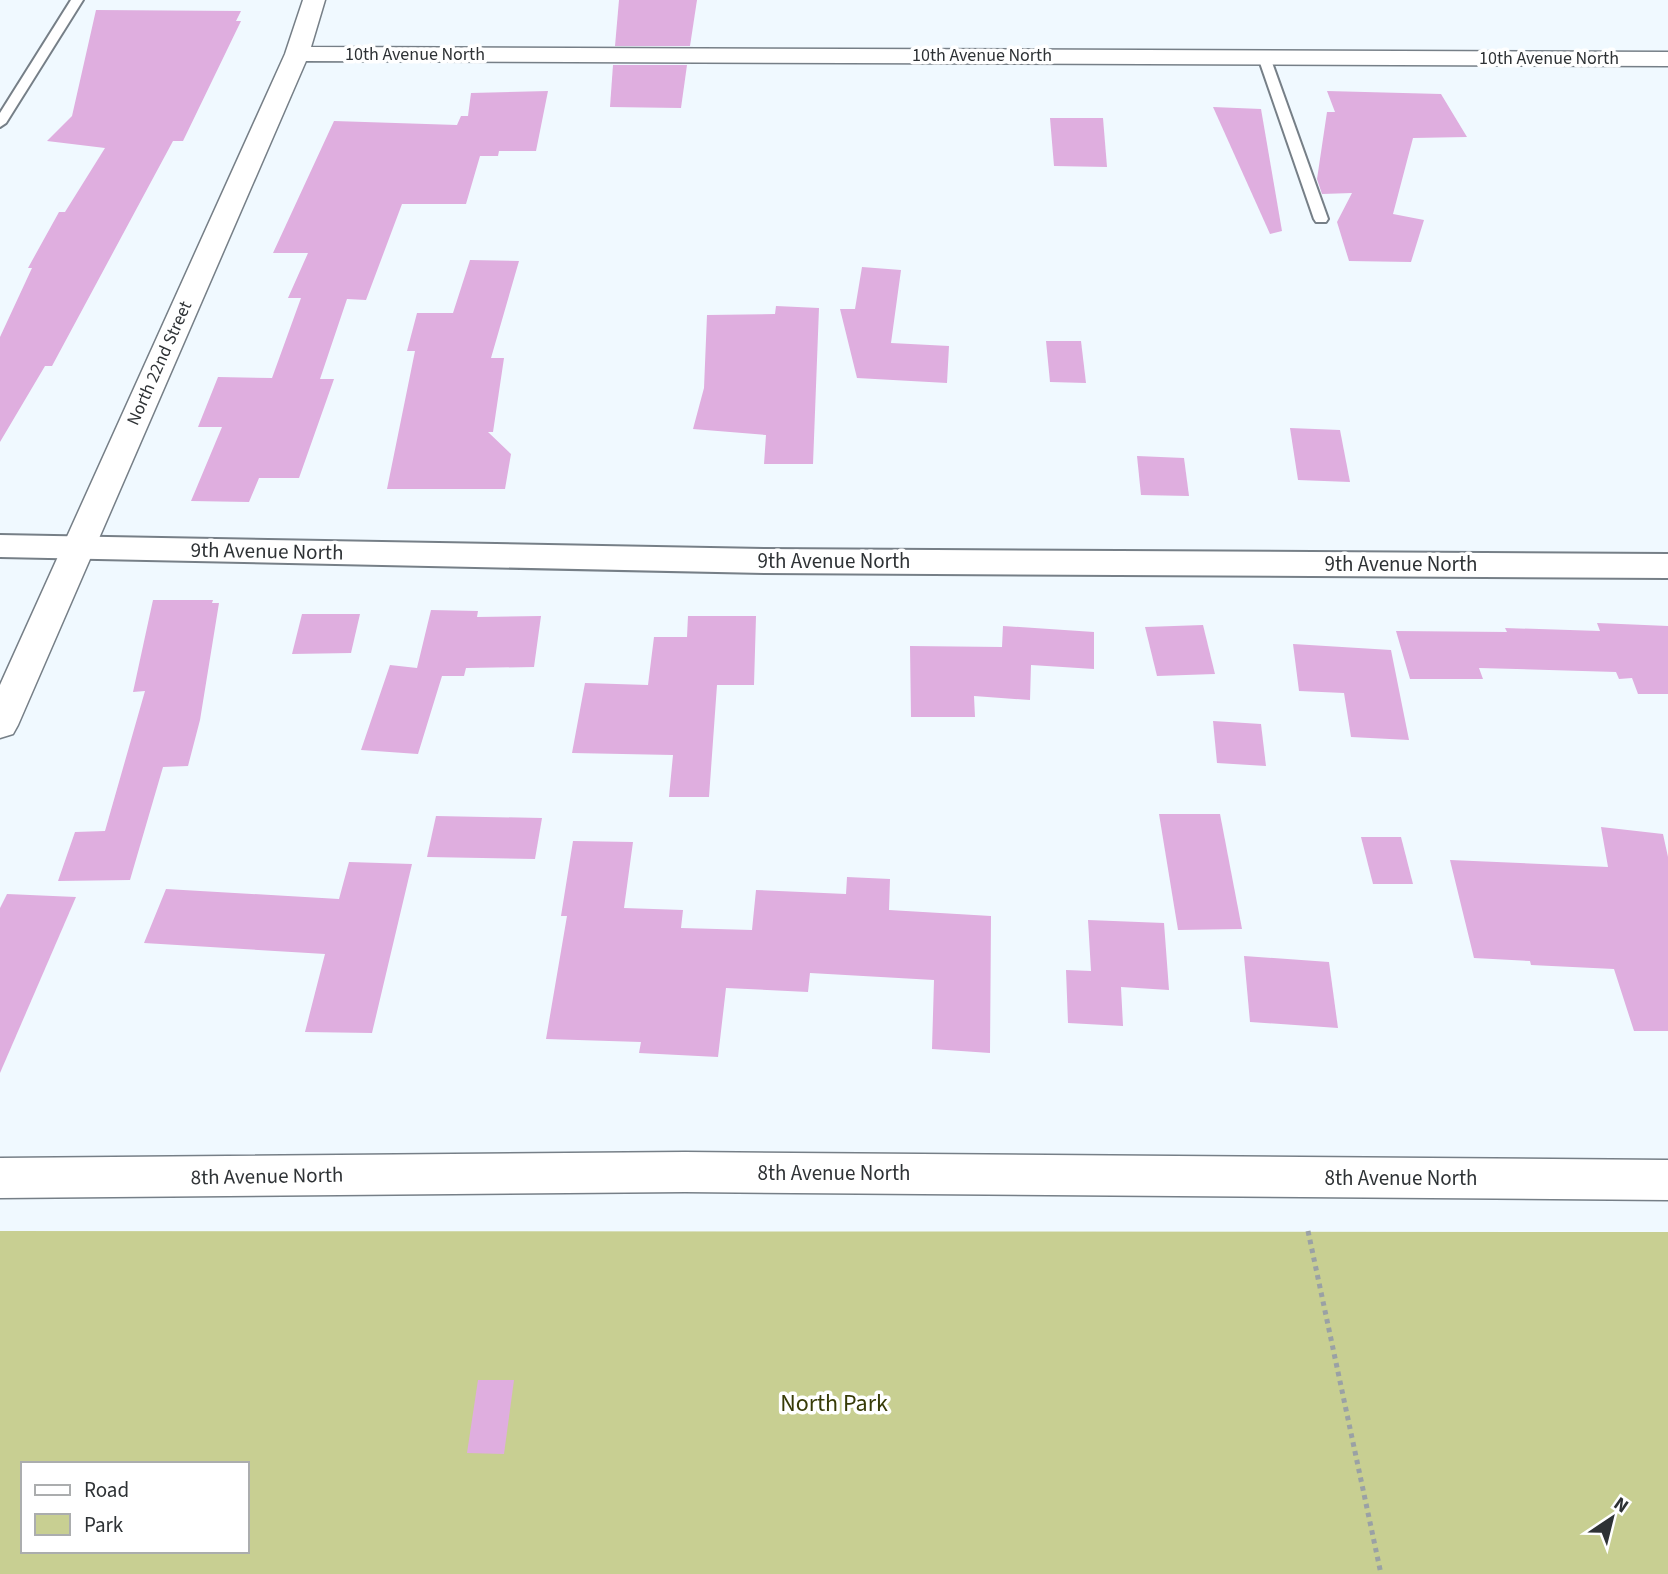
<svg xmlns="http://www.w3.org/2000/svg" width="1668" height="1574" viewBox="0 0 1668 1574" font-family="'Source Sans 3',sans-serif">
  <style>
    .green { fill: #c8cf92; fill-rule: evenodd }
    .building { fill: #dfaedf }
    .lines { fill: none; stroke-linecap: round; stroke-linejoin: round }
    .lane-casing { stroke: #767f87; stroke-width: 4 }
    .street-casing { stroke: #767f87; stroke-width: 3 }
    .secondary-casing { stroke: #767f87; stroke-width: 4 }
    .path { stroke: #9aa1a5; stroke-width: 5; stroke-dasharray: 4.5 4.5; stroke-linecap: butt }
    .lane { fill: #fff; fill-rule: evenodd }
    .street { fill: #fff; fill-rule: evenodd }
    .secondary { fill: #fff; fill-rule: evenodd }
    .labels { text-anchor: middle; stroke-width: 7; stroke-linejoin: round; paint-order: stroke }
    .far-street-label { font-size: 18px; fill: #2e3235; stroke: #fff }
    .street-label { font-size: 21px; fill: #2e3235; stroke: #fff }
    .near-park-label { font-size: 24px; fill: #373b07; stroke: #fff }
  </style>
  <rect width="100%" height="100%" fill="#f0f9ff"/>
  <!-- green -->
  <path class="green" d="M0,1231L1668,1232V1574H0ZM23,1464H247V1551H23Z"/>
  <!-- building -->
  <g class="building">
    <polygon points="619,0 697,0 690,46 615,46"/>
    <polygon points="96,10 241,11 236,21 241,21 183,141 173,141 52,366 45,366 0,442 0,337 32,268 28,268 59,212 65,212 105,148 47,141 72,116"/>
    <polygon points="613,65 687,65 681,108 610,107"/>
    <polygon points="548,91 536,151 499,151 498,156 480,156 466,204 402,204 366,300 347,299 320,379 334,379 299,478 259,478 249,502 191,501 222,427 198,427 218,377 272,378 301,298 288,298 308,253 273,253 334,121 457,125 461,116 468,116 471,93"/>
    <polygon points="1327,91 1441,94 1467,137 1413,138 1393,214 1424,220 1411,262 1349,261 1337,222 1352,193 1322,194 1317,179 1327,112 1335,112"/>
    <polygon points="1213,107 1261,109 1282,231 1270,234"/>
    <polygon points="1050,118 1103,118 1107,167 1054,166"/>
    <polygon points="470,260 519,261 491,358 504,358 493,432 488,432 511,454 505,489 387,489 415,351 407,351 417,313 453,313"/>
    <polygon points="862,267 901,270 891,343 949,346 947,383 857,378 840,309 855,309"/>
    <polygon points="776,306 819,308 813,464 764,464 766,435 693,429 704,388 707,315 775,314"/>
    <polygon points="1046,341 1081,341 1086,383 1050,382"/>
    <polygon points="1290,428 1340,430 1350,482 1298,480"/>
    <polygon points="1137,456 1184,458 1189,496 1141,495"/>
    <polygon points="153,600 213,600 212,603 219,603 200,720 188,766 163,767 130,880 58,881 75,832 105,831 145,691 133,692"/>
    <polygon points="431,610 478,611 477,617 541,616 534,667 466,668 464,676 442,676 418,754 361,750 390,665 417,668"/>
    <polygon points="302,614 360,614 351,653 292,654"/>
    <polygon points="688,616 756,616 754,685 717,685 709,797 669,797 673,755 572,753 585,683 648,685 654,637 687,637"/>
    <polygon points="1597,623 1668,626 1668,694 1638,694 1632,678 1619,679 1616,672 1479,668 1483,679 1410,679 1396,631 1507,632 1505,628 1600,631"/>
    <polygon points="1203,625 1215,674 1157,676 1145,627"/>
    <polygon points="1003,626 1094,632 1094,669 1031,665 1030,700 974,696 975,717 911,717 910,646 1002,647"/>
    <polygon points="1293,644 1391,650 1409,740 1351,737 1344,693 1299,691"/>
    <polygon points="1213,721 1261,724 1266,766 1217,763"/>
    <polygon points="1159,814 1220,814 1242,929 1178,930"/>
    <polygon points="436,816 542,818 535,859 427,857"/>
    <polygon points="1601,827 1663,834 1668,857 1668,1031 1634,1031 1614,969 1531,965 1530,961 1474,958 1450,860 1608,867"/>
    <polygon points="1361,837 1401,837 1413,884 1373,884"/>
    <polygon points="573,841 633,842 624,908 683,910 681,928 752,930 756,890 846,894 847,877 890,879 889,910 991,916 990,1053 932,1049 934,980 810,973 808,992 726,988 718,1057 639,1053 641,1042 546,1039 567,916 561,916"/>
    <polygon points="349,862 412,864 372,1033 305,1032 325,954 144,943 166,889 339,899"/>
    <polygon points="7,894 76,897 0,1073 0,908"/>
    <polygon points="1088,920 1164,923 1169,990 1121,987 1123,1026 1068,1023 1066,970 1091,971"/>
    <polygon points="1244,956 1329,962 1338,1028 1250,1022"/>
    <polygon points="478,1380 514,1380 504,1454 467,1453"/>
  </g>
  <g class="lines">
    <!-- lane casing -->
    <g class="lane-casing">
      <g id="lane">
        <polygon points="71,0 83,0 6,123 0,127 0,113"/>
        <polygon points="1264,53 1270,57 1328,219 1326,222 1316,222 1314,219 1258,57"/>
      </g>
    </g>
    <!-- street casing -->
    <g class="street-casing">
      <g id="street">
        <polygon points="303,0 325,0 311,47 1668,52 1668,66 306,61 18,725 13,734 0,738 0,685 285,54"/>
        <polygon points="685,1152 1668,1160 1668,1200 685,1192 0,1198 0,1158"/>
      </g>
    </g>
    <!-- secondary casing -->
    <g class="secondary-casing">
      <polygon id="secondary" points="0,535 765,549 1668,554 1668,578 765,573 0,557"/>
    </g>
    <!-- path -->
    <polyline class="path" points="1308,1231 1381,1574"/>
    <!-- lane -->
    <use href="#lane" class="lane"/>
    <!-- street -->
    <use href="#street" class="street"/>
    <!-- secondary -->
    <use href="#secondary" class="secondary"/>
  </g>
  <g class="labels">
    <!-- far-street labels -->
    <g class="far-street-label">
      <text x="415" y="60">10th Avenue North</text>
      <text x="982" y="61">10th Avenue North</text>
      <text x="1549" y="64">10th Avenue North</text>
      <text transform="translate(159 363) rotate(-66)" y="6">North 22nd Street</text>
    </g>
    <!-- street labels -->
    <g class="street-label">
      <text transform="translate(267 551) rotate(1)" y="7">9th Avenue North</text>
      <text x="834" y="568">9th Avenue North</text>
      <text x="1401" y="571">9th Avenue North</text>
      <text x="834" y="1180">8th Avenue North</text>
      <text transform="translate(267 1176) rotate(-1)" y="7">8th Avenue North</text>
      <text x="1401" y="1185">8th Avenue North</text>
    </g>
    <!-- near-park labels -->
    <g class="near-park-label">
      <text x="834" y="1411">North Park</text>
    </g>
  </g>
  <!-- legend -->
  <rect x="21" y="1462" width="228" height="91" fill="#ffffff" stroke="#abadae" stroke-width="2"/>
  <rect x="35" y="1485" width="35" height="10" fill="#ffffff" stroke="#abadae" stroke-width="2"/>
  <text x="84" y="1497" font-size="21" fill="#2e3235">Road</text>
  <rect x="35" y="1514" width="35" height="21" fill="#c8cf92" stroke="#abadae" stroke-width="2"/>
  <text x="84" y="1532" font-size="21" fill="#2e3235">Park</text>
  <!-- north arrow -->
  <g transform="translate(1612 1518) rotate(35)" stroke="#ffffff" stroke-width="5" paint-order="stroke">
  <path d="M0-5L12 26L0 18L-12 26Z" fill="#2e3235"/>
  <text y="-10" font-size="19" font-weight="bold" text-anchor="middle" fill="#2e3235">N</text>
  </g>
</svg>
